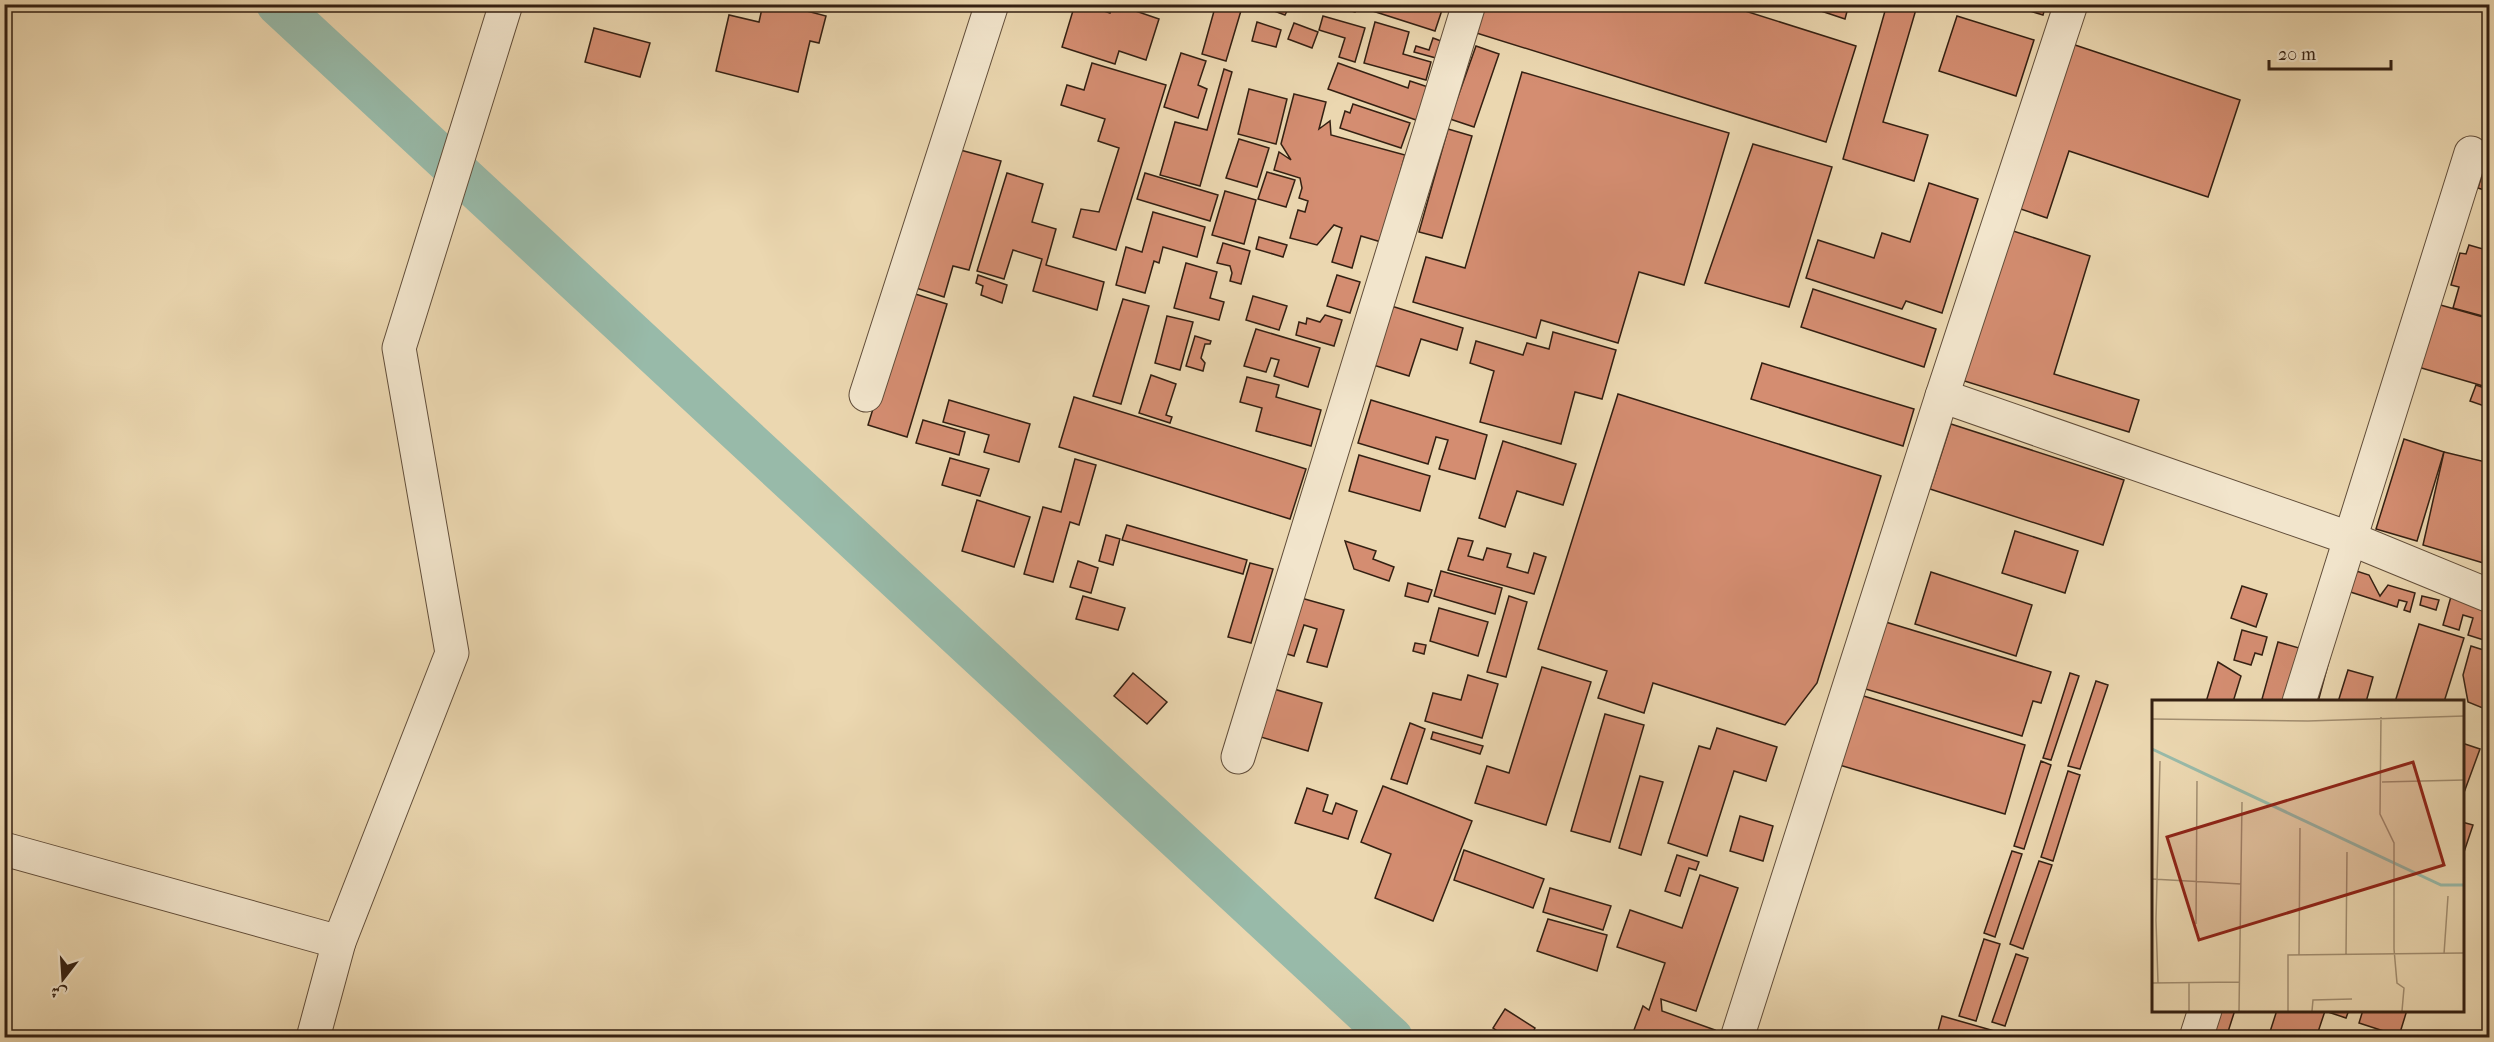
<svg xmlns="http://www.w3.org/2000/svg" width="2494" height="1042" viewBox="0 0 2494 1042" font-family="'IM FELL French Canon',Amiri,serif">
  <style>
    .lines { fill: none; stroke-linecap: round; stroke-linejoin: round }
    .canal { stroke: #98baa9; stroke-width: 42 }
    .building { fill: #d48d71; stroke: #342012; stroke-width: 1.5 }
    .street-casing { stroke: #624e3a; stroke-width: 35 }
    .street { stroke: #f2e5cc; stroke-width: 33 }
    .inset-river { fill: none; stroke: #98baa9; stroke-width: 3 }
    .inset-road { fill: none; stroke: #a28e71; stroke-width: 1.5 }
    .view { fill: #8f2418; fill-opacity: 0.15; stroke: #8f2418; stroke-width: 3 }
    .inset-edge { fill: none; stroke: #342012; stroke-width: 3 }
  </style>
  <rect width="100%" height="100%" fill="#ebd7b0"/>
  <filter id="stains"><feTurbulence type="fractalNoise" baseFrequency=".00333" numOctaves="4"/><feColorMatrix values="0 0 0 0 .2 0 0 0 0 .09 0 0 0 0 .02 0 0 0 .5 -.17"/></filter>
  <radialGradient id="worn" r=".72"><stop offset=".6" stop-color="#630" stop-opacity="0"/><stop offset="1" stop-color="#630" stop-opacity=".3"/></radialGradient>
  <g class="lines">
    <!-- canal -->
    <polyline class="canal" points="277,4 1392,1038"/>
  </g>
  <!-- building -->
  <g class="building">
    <polygon points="763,4 780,4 826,16 819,43 810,41 798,92 716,71 729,15 759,22"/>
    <polygon points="1075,4 1083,4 1110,13 1112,7 1124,7 1159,19 1146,60 1119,51 1115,64 1062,47"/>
    <polygon points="1216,4 1243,4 1226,61 1202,54"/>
    <polygon points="1268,4 1284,4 1283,6 1288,9 1285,15 1266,8"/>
    <polygon points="1419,4 1444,4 1435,31 1357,6 1355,12 1332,5"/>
    <polygon points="1479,4 1723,4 1856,46 1826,142 1470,31"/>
    <polygon points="1800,4 1849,4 1845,19"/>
    <polygon points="1887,4 1917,6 1883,122 1928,135 1914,181 1843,159"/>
    <polygon points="2007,4 2046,4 2043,15"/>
    <polygon points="1323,16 1365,28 1355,62 1339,57 1345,38 1319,30"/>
    <polygon points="1957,16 2034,40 2016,96 1939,71"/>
    <polygon points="1257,22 1281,30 1276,47 1252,41"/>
    <polygon points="1375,22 1409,32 1403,54 1431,62 1426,80 1364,63"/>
    <polygon points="1294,23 1318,32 1312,48 1288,39"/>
    <polygon points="594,28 650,43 640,77 585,62"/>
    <polygon points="1433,38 1441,41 1436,58 1414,52 1416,46 1429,50"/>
    <polygon points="2069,43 2240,100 2208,197 2069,151 2047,218 2015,207"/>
    <polygon points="1476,46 1499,54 1474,127 1450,119"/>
    <polygon points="1181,53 1206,61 1198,85 1207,89 1198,118 1164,107"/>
    <polygon points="1092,63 1166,85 1116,250 1073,237 1081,209 1099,212 1119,148 1098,141 1105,119 1061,105 1067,85 1084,90"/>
    <polygon points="1338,63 1408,88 1410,81 1428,87 1416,120 1328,89"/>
    <polygon points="1224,69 1232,72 1200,186 1160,175 1175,122 1207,130"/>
    <polygon points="1522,72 1729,133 1684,285 1639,272 1618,343 1541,320 1536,338 1413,302 1426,257 1465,268"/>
    <polygon points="1249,89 1287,99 1276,144 1238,134"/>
    <polygon points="1294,94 1326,102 1319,129 1330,121 1331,135 1405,155 1381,242 1361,236 1352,268 1332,262 1342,228 1334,225 1317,245 1290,238 1298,210 1305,212 1308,201 1299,198 1302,188 1300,178 1274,170 1279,152 1291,160 1281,144"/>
    <polygon points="1353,104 1410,123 1401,148 1340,128 1345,111 1350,113"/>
    <polygon points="1448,129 1472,136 1442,238 1419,232"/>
    <polygon points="1239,139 1269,148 1257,187 1226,178"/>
    <polygon points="1753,144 1832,167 1789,307 1705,283"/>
    <polygon points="953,148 1001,161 969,270 953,266 944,297 913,287"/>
    <polygon points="2487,158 2490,159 2490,192 2478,188"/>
    <polygon points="1267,172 1295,180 1286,207 1258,199"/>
    <polygon points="1007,173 1043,184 1032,222 1056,229 1046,265 1104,282 1097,310 1033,291 1042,259 1013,250 1004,279 977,271"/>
    <polygon points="1145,173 1218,195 1210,221 1137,199"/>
    <polygon points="1929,183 1978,199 1942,313 1906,301 1902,309 1806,278 1818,240 1874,258 1882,233 1910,242"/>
    <polygon points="1225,191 1256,200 1244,244 1212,235"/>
    <polygon points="1153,212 1205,227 1197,257 1163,247 1159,263 1154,261 1145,293 1116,285 1126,247 1142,252"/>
    <polygon points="2004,228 2090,256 2054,374 2139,400 2129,432 1958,379"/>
    <polygon points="1259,237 1287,245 1283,257 1256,249"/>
    <polygon points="1223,243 1250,251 1241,284 1230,281 1232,273 1230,266 1217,263"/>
    <polygon points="2469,245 2490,251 2490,318 2453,308 2459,287 2451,285 2460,253 2466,254"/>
    <polygon points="1186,263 1217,272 1210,298 1224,302 1219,320 1174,308"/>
    <polygon points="978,275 1007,285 1002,303 981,295 983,286 976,283"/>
    <polygon points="1337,275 1360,282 1350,313 1327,306"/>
    <polygon points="1813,289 1936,329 1924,367 1801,327"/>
    <polygon points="909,292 947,304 907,437 868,425"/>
    <polygon points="1253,296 1287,306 1279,330 1246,320"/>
    <polygon points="1123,299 1149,306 1121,404 1093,396"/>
    <polygon points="2437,304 2490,319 2490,388 2418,367"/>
    <polygon points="1388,305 1463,328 1457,350 1421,339 1409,376 1370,364"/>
    <polygon points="1325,315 1342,320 1334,346 1296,335 1299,322 1306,324 1307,318 1320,322"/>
    <polygon points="1167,316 1193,322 1180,370 1155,363"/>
    <polygon points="1256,329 1320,348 1308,387 1274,376 1279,360 1271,358 1266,372 1244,366"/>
    <polygon points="1553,332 1616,350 1602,399 1575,392 1561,444 1480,422 1494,371 1470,363 1476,341 1523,355 1527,343 1549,349"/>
    <polygon points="1195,336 1211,341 1210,344 1205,344 1201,358 1205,363 1203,371 1186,366"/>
    <polygon points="1762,363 1914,409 1903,446 1751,399"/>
    <polygon points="1151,375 1176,384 1166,415 1172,417 1170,423 1139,413"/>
    <polygon points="1247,377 1279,385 1276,397 1321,410 1311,446 1256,431 1262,408 1240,402"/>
    <polygon points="2476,385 2490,390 2490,408 2470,401"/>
    <polygon points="1618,394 1881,476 1817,683 1785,725 1653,683 1644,713 1598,698 1607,671 1538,649"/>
    <polygon points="1074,397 1306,469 1290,519 1059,447"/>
    <polygon points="949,400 1030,424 1019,462 984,452 989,435 943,422"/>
    <polygon points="1371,400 1487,435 1475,479 1439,469 1448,440 1436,437 1428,464 1358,443"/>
    <polygon points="923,420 965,432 959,455 916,443"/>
    <polygon points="1951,424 2124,480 2103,545 1930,489"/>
    <polygon points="2404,439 2444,452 2417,541 2376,529"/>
    <polygon points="1503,441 1576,464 1563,505 1517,491 1505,527 1479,518"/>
    <polygon points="2444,452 2490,463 2490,565 2423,545"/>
    <polygon points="1359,455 1430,476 1420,511 1349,491"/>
    <polygon points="950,458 989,469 980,496 942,485"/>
    <polygon points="1075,459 1096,465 1079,525 1070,522 1053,582 1024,574 1043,507 1061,512"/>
    <polygon points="977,500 1030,517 1014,567 962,551"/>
    <polygon points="1127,525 1247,560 1243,574 1122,540"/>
    <polygon points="2015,531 2078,551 2065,593 2002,573"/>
    <polygon points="1106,535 1120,539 1113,565 1099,561"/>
    <polygon points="1458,538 1473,541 1468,556 1483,560 1487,548 1511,554 1507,567 1528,573 1534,553 1546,557 1534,594 1448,570"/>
    <polygon points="1345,541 1376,551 1373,559 1394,567 1389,581 1354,569"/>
    <polygon points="1078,561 1098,568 1091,593 1070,587"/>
    <polygon points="1250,563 1273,569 1251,643 1228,637"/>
    <polygon points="2347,568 2369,575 2380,596 2388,585 2415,593 2410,612 2404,610 2407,602 2399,600 2397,607 2341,589"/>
    <polygon points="1441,571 1502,588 1495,614 1434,596"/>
    <polygon points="1931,572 2032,605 2016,656 1915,624"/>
    <polygon points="1408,583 1432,590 1428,602 1405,596"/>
    <polygon points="2242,586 2267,594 2256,627 2231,618"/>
    <polygon points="2452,593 2490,605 2490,642 2468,635 2473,618 2463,615 2459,630 2443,625"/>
    <polygon points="1083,596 1125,608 1118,630 1076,619"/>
    <polygon points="1294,596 1344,610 1327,667 1307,662 1317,629 1304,625 1294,656 1264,647"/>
    <polygon points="1509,596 1527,602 1506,677 1487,672"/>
    <polygon points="2422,596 2439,600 2436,610 2420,605"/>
    <polygon points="1439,608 1488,622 1478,656 1430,641"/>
    <polygon points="1879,620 2051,672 2041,703 2033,701 2022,736 1859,687"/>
    <polygon points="2419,624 2464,638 2444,702 2395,702"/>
    <polygon points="2242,630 2267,637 2262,655 2255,653 2251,665 2234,660"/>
    <polygon points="2278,642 2330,657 2318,702 2270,702 2262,699"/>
    <polygon points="1415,643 1426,645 1424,654 1413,651"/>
    <polygon points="2471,646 2490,652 2490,711 2468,702 2463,675"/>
    <polygon points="2218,662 2241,676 2233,702 2206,702"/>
    <polygon points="1542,667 1591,682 1546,825 1475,803 1487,766 1509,773"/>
    <polygon points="2348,670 2373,677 2366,702 2338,702"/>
    <polygon points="1133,673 1167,702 1147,724 1114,696"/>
    <polygon points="2070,673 2079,676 2051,760 2043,758"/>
    <polygon points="1468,675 1498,684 1482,738 1425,721 1433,693 1461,700"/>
    <polygon points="2096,681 2108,685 2080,769 2068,766"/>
    <polygon points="1267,687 1322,703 1308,751 1254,735"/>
    <polygon points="1857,694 2025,745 2005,814 1836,764"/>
    <polygon points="1605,714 1644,725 1610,842 1571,831"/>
    <polygon points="1410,723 1425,729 1407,784 1391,779"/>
    <polygon points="1717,728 1777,747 1766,781 1734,771 1707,856 1668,843 1699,746 1710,749"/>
    <polygon points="1433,732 1483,746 1480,754 1431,739"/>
    <polygon points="2462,743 2480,749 2462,798"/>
    <polygon points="2041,761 2051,765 2024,849 2014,846"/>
    <polygon points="2068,771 2080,775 2053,861 2041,857"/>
    <polygon points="1640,776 1663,782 1641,855 1619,848"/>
    <polygon points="1383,786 1472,821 1433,921 1375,898 1391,854 1361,842"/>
    <polygon points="1307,788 1328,795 1323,811 1332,814 1336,803 1357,811 1348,839 1295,823"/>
    <polygon points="1740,816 1773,826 1763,861 1730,851"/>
    <polygon points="2462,822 2473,825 2462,858"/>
    <polygon points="1464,850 1544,879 1533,908 1454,880"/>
    <polygon points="2012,851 2022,854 1995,937 1984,933"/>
    <polygon points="1677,855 1699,862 1696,870 1689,868 1680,896 1665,891"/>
    <polygon points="2039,861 2052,865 2023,949 2010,944"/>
    <polygon points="1700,875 1738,888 1696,1011 1661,999 1662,1011 1715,1030 1712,1038 1631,1038 1643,1006 1649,1010 1665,963 1617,947 1630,910 1682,928"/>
    <polygon points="1550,888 1611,906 1603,930 1543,912"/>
    <polygon points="1548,919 1607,935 1597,971 1537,951"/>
    <polygon points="1984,939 2000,944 1976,1021 1959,1016"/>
    <polygon points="2016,954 2028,958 2005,1026 1992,1022"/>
    <polygon points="1505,1009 1535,1028 1530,1038 1508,1038 1493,1028"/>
    <polygon points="2193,1010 2235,1010 2226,1038 2185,1038"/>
    <polygon points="2277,1010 2349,1010 2346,1018 2325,1011 2316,1038 2268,1038"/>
    <polygon points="2363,1010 2407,1010 2399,1036 2359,1023"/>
    <polygon points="1942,1016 2019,1038 1936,1038"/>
    <polygon points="2326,1032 2345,1038 2324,1038"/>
  </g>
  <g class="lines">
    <!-- street casing -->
    <g class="street-casing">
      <g id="street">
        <polyline points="866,395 992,4"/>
        <polyline points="1942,396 2349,538 2490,596"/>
        <polyline points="2299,702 2471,153"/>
        <polyline points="1238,757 1469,4"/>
        <polyline points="4,849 339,942"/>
        <polyline points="313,1038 339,942 452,653 399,348 506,4"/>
        <polyline points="1737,1038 1942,396 2071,4"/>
        <polyline points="2196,1038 2205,1010"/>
      </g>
    </g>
    <!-- street -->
    <use href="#street" class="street"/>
  </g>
  <!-- overview -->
  <g transform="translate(2152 700)">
    <rect width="312" height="312" fill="#ebd7b0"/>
    <path class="inset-river" d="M0,49L289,185H312"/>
    <path class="inset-road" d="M229,17L228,114L242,143V249L245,283L252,288L250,311M0,19L156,21L312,16M230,82L312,80M0,179L89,184M44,224L45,81M194,254L195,152M292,254L296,196M147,255L148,128M0,283L87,282M6,283L4,220L8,61M37,311V283M87,311L90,102M136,311V255L312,253M160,311L161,300L200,299"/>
    <path class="view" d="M261,62L292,165L47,240L15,137Z"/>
    <rect width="312" height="312" class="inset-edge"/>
  </g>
  <!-- margin -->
  <rect width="2494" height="1042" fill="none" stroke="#ebd7b0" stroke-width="24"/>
  <rect x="6" y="6" width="2482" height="1030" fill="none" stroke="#342012" stroke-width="3"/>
  <rect x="12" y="12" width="2470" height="1018" fill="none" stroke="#342012" stroke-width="1.5"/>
  <!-- north arrow -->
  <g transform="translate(63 979) rotate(197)" stroke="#f2e5cc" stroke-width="4.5" paint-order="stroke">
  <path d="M0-4.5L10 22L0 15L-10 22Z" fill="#342012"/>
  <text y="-9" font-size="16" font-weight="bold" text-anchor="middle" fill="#342012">ش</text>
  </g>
  <!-- scale -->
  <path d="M2269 60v9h122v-9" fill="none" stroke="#342012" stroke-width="3"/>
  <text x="2278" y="60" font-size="18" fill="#342012" stroke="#f2e5cc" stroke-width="4.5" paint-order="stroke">20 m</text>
  <rect width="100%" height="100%" filter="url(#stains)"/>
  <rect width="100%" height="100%" fill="url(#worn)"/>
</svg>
